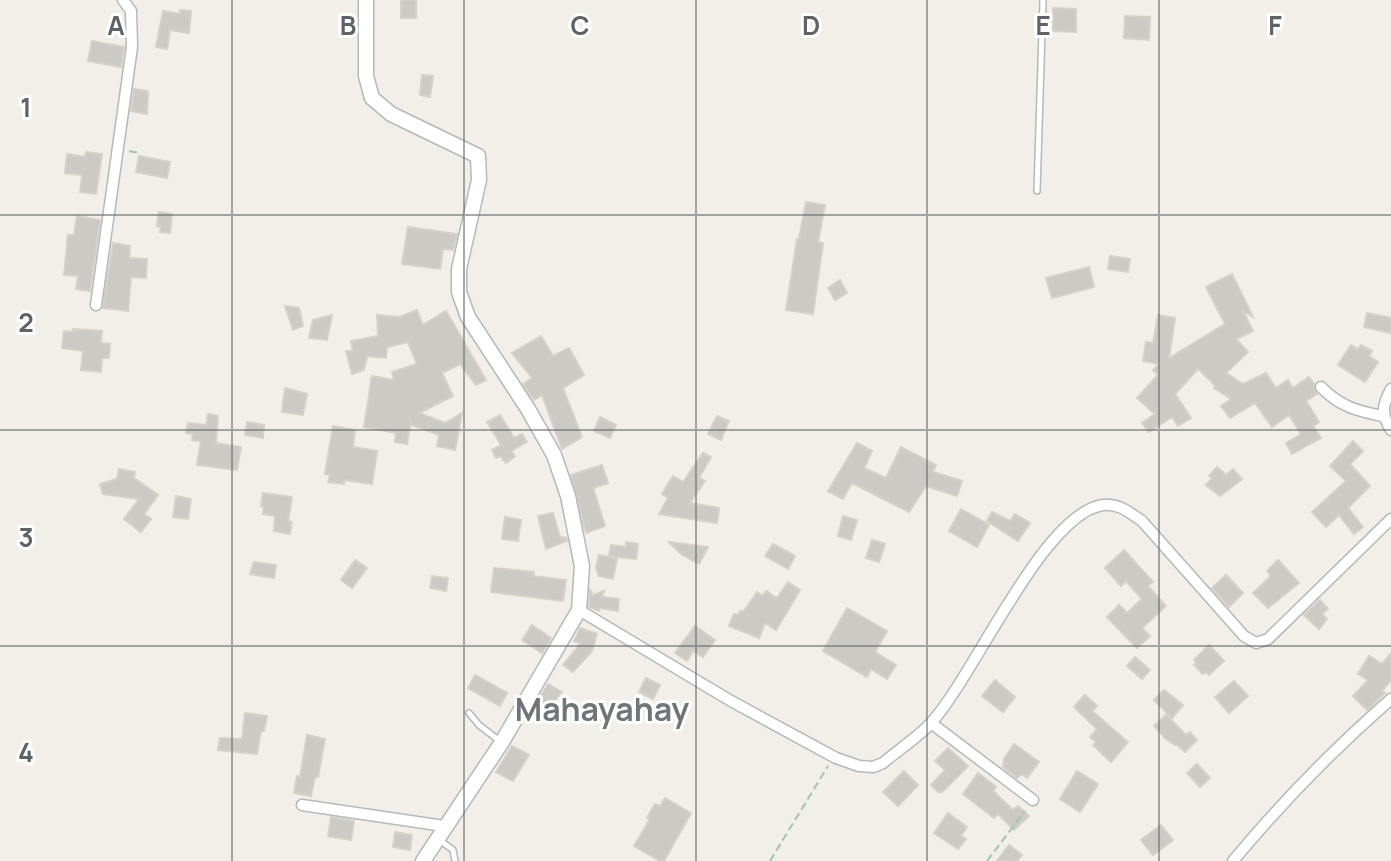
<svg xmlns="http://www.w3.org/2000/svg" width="1391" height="861" viewBox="0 0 1391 861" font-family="Manrope,sans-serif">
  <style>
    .building { fill: #cccac5; stroke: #d6d1c6; stroke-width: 2 }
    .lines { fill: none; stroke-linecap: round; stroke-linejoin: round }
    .service-casing { stroke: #b5b8bc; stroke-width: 8 }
    .minor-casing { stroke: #b5b8bc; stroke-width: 13 }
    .tertiary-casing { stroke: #b5b8bc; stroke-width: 17 }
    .path { stroke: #9cc7a9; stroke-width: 2; stroke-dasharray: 8 4; stroke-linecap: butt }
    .service { stroke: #fff; stroke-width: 5 }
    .minor { stroke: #fff; stroke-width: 10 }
    .tertiary { stroke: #fff; stroke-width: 14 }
    .grid { fill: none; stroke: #5f6368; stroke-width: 2; stroke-opacity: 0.55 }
    .labels { text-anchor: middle; stroke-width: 6; stroke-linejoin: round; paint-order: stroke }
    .quarter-label { font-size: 32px; font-weight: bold; fill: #70757a; stroke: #fff }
    .grid-label { font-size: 26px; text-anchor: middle; font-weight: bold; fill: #5f6368; stroke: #fff; stroke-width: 6; stroke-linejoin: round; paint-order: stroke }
  </style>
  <rect width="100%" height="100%" fill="#f1efe8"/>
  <!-- building -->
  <g class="building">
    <rect x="401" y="0" width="15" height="18"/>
    <polygon points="1053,8 1076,9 1076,32 1053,31"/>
    <polygon points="180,10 191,11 189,33 170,30 167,49 156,47 163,11 180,14"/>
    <polygon points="1125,16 1150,17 1149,40 1124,38"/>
    <polygon points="92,41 124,47 121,67 88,61"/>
    <polygon points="422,75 433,76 430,97 420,95"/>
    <polygon points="134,89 148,91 147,114 131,111"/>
    <polygon points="86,152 102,154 96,194 80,192 82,175 65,173 67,154 85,157"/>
    <polygon points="139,156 170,162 167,178 136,172"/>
    <polygon points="806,202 825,205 818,242 823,243 813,314 786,310 797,239 799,239"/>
    <polygon points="159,212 172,214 170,233 160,232 161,227 157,226"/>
    <polygon points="77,216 100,220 90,291 76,289 78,276 64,275 68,235 74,235"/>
    <polygon points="408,227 457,234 453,250 443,249 440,269 402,264"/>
    <polygon points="113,243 130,246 129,258 147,259 146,278 131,277 128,311 103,308"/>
    <polygon points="1110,256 1130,259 1128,272 1108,269"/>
    <polygon points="1089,267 1094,287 1052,298 1046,278"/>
    <polygon points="1232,274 1253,317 1243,311 1253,331 1236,339 1248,352 1226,373 1243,384 1266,373 1276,388 1288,380 1293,388 1309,377 1314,384 1317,394 1306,401 1319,422 1313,426 1321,438 1292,454 1286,443 1301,434 1289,415 1272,427 1255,403 1230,418 1221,406 1231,399 1214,388 1215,385 1198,369 1175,394 1191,418 1178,426 1172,417 1149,432 1142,423 1155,414 1137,398 1158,375 1153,370 1159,364 1143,361 1146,342 1153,343 1158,315 1175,318 1169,358 1225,324 1206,287"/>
    <polygon points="840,280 847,293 835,300 828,288"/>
    <polygon points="285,306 299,308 303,326 293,330"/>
    <polygon points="417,310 423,325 446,311 486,380 476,385 460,364 442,373 453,396 419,413 445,423 462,413 455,450 437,446 439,435 412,425 411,421 407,444 395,442 396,433 364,427 372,376 394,380 392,372 417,364 408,342 387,347 386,358 367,356 364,370 352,374 346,351 353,351 351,341 378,336 377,315 400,317"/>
    <polygon points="1367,313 1391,318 1391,333 1364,327"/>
    <polygon points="332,315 327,340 309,338 313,320"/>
    <polygon points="73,329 102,331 101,343 110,344 109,358 102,358 101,372 81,370 83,351 62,348 64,331 73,332"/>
    <polygon points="541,336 553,356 569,348 584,375 563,388 582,437 562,449 542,395 534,400 523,384 532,378 512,353"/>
    <polygon points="1351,345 1358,349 1361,345 1372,351 1369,356 1378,362 1365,382 1338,365"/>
    <polygon points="285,388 307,394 303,415 282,412"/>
    <polygon points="208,414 218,416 216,443 241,447 237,470 197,465 201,441 192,440 193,434 186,433 188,423 206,425"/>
    <polygon points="500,415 514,438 522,434 527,442 511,451 515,456 506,463 500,456 496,458 492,450 501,445 487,422"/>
    <polygon points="717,416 729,421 721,440 708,434"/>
    <polygon points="600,417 616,425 610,438 594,431"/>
    <polygon points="247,422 264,425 263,438 245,435"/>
    <polygon points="333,426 355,430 353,447 377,451 372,484 344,480 344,484 328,482 330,475 325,474"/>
    <polygon points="1353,441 1363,451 1350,464 1370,486 1348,508 1363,527 1354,534 1339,515 1326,527 1312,512 1346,481 1330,466"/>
    <polygon points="857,443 872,451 864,468 886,478 901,447 936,465 933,472 962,481 957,496 926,486 909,512 852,483 843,499 828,491"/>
    <polygon points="703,453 711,457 699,478 705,481 690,503 719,508 717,523 659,514 668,498 662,494 673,476 683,482"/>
    <polygon points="602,465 608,483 593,488 605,526 586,533 571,475"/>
    <polygon points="1217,467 1226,475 1233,469 1242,479 1220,496 1206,485 1212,478 1209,476"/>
    <polygon points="119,469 135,472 134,478 158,495 144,514 151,519 141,532 124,519 139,499 103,494 100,484 117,479"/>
    <polygon points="263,493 292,497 288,521 292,522 290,534 274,531 275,516 263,514 264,506 261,506"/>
    <polygon points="176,496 191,499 188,519 173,517"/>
    <polygon points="961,509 989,525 977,547 949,531"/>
    <polygon points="992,512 1010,521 1015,514 1030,523 1018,541 987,521"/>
    <polygon points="553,513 560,537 566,538 567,541 546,549 538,516"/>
    <polygon points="843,516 857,520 851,540 838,536"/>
    <polygon points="505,517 521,520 518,541 502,539"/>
    <polygon points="872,540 885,544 879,562 866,558"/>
    <polygon points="626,542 638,544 636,559 609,556 611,545 626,547"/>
    <polygon points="669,542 708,547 699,564 681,554"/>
    <polygon points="773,544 795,556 788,569 765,556"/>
    <polygon points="1124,550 1153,582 1148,586 1166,606 1142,628 1150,636 1137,648 1107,617 1119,605 1127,613 1142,599 1126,581 1121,586 1105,568"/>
    <polygon points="599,555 617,558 613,579 599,576 596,568"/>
    <polygon points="355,560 367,568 352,588 341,580"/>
    <polygon points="1278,560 1299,583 1268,608 1253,593 1271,576 1267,571"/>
    <polygon points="254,562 276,565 274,578 250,574"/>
    <polygon points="494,568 534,572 533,576 566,580 563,601 491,592"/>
    <polygon points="1226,575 1243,593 1229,607 1212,588"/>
    <polygon points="432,576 448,578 446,591 430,588"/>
    <polygon points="788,582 800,590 776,630 765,623 759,638 729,626 734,614 738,615 740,611 743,612 757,592 763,596 766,591 777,598"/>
    <polygon points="590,590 593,595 604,591 602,597 619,599 618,611 600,608 599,611 589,607"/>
    <polygon points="1320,600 1328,609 1322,614 1327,619 1319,629 1304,615"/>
    <polygon points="847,608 887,631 875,652 896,665 887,679 871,669 867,677 823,651"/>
    <polygon points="532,625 551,638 542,653 522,640"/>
    <polygon points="695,626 715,640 703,657 693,651 687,661 675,653"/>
    <polygon points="580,628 597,634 592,651 573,672 563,665 581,643 574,641"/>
    <polygon points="1209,645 1224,661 1209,675 1205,672 1203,674 1194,665 1197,663 1194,660"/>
    <polygon points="1391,653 1391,680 1382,691 1385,693 1367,710 1353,696 1368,680 1358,674 1369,656 1382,664"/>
    <polygon points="1135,657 1150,670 1142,679 1127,666"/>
    <polygon points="475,675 507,693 500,706 468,688"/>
    <polygon points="646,678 660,685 653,699 639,692"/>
    <polygon points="995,680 1015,697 1003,712 982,696"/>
    <polygon points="1234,681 1248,696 1229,713 1215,697"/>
    <polygon points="548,684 562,692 545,712 535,706"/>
    <polygon points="1164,690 1183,705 1172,718 1154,700"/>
    <polygon points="1085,695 1097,706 1092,711 1128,742 1111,762 1093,745 1096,742 1090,737 1097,729 1074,707"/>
    <polygon points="245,713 267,716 264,731 261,731 257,754 218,750 220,738 242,739"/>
    <polygon points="1166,715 1186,735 1190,732 1197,740 1185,752 1176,744 1175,745 1166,739 1154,726"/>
    <polygon points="307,735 325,739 318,777 315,777 311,796 294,793 297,776 300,777"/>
    <polygon points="1014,744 1039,762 1027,778 1022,774 1017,778 1003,767 1004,759"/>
    <polygon points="512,746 529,755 513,781 496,772"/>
    <polygon points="948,748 968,766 942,792 938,792 931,785 945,770 935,761"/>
    <polygon points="1197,764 1210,778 1200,787 1187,773"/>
    <polygon points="904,771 918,785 898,806 883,792"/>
    <polygon points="1077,771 1098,784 1080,812 1060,799"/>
    <polygon points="978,773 996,787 993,791 1013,810 1018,806 1029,816 1014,830 998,814 994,818 963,794"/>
    <polygon points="665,798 691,813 664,861 660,861 634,846 650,819 647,818 655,804 660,806"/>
    <polygon points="948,813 967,827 961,836 966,839 958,849 934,833"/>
    <polygon points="331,817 354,821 351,840 328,836"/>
    <polygon points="1161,825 1173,840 1153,855 1141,840"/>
    <polygon points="395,832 412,835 410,850 393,847"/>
    <polygon points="1009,845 1022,855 1017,861 997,861"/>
  </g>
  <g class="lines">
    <!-- service casing -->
    <g class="service-casing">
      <g id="service">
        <polyline points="1037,191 1043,0"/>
        <polyline points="469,713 479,725 501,742"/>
        <polyline points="438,839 453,850 455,861"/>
      </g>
    </g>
    <!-- minor casing -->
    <g class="minor-casing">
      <g id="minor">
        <polyline points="96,305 132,47 131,11 123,0"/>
        <path d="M1321,387C1339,406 1357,411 1382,416"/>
        <path d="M1391,389C1382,406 1381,414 1391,430"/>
        <path d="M579,610L731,701L836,758L859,766L873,767L883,763C898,750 917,738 930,724C973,679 1043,513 1103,505C1119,503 1130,513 1142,521L1244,636L1256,643L1268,639L1391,519"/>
        <polyline points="931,723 1033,800"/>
        <polyline points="302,805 444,826"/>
        <path d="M1233,861C1281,803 1334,749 1391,699"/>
      </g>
    </g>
    <!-- tertiary casing -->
    <g class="tertiary-casing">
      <polyline id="tertiary" points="366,0 366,76 372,98 391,114 478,156 479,180 459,269 459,292 468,317 528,409 554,455 568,496 582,566 579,610 502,742 423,861"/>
    </g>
    <!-- path -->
    <g class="path">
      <polyline points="129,151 139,153"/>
      <polyline points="770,861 828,766"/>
      <polyline points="987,861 1025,811"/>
    </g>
    <!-- service -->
    <use href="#service" class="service"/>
    <!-- minor -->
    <use href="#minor" class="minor"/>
    <!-- tertiary -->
    <use href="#tertiary" class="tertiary"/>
  </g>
  <!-- grid -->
  <path class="grid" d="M232,0V861M464,0V861M696,0V861M927,0V861M1159,0V861M0,215H1391M0,430H1391M0,646H1391"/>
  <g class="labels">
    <!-- quarter labels -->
    <g class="quarter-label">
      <text x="602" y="721">Mahayahay</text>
    </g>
  </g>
  <g class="grid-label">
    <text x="116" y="35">A</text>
    <text x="348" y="35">B</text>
    <text x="580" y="35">C</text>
    <text x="811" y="35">D</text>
    <text x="1043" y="35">E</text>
    <text x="1275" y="35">F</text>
    <text x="26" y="117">1</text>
    <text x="26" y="332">2</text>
    <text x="26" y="547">3</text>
    <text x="26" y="762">4</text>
  </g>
</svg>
